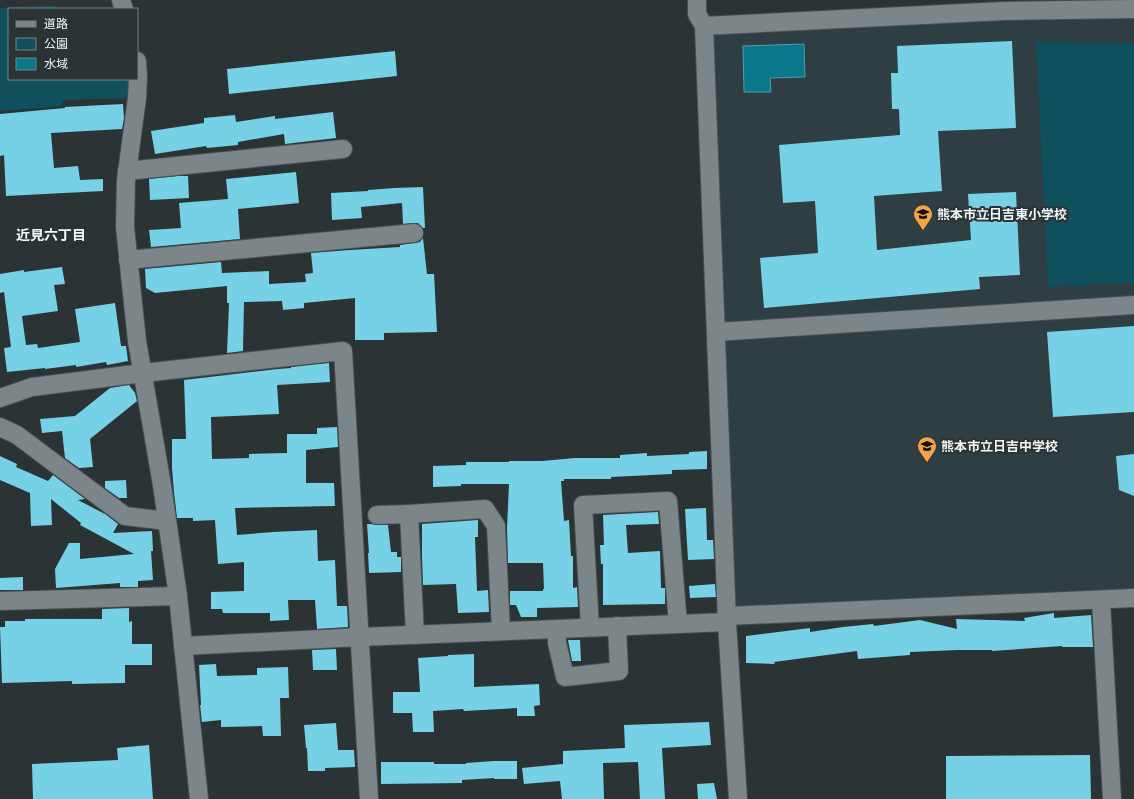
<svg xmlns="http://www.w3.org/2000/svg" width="1134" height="799" viewBox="0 0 1134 799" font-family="'Space Grotesk','Noto Sans JP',sans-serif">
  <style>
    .built { fill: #2e3e42 }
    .green { fill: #10505d }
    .water { fill: #09788c; stroke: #4f9eac }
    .building { fill: #76d1e6 }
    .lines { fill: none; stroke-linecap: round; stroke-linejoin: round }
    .minor-casing { stroke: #484f51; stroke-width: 20 }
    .minor { stroke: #7c8588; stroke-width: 18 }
    .labels { text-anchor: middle; stroke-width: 4; stroke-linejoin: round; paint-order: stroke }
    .poi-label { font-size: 13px; font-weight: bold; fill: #f1f6f7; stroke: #2b3334; text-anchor: start }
    .neighbourhood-label { font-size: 14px; font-weight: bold; fill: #f1f6f7; stroke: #2b3334 }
  </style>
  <rect width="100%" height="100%" fill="#2b3334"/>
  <!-- built -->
  <polygon class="built" points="1134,9 1134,595 727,616 704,26"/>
  <!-- green -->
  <g class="green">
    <polygon points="55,5 55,9 9,9 9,79 137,79 137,98 64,100 61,106 0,111 0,8"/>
    <polygon points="1036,42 1134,43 1134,283 1048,287"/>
  </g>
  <!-- water -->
  <polygon class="water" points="804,44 805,77 770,78 771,92 744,92 743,46"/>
  <!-- building -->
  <g class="building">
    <polygon points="1012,41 1016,128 938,131 942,191 874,196 877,250 971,240 968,194 1016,192 1020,275 979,277 980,289 764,308 760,258 818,253 815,201 783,203 779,145 900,135 899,109 892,109 891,73 898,73 897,46"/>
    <polygon points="395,51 397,76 229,94 227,69"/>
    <polygon points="123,104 124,118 122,129 51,133 54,168 78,166 80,180 103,179 103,191 6,196 4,155 0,156 0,114 65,108 65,107"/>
    <polygon points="333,112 336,138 285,144 284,134 238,142 238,145 207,148 206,146 155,154 151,131 204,123 204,118 235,115 236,122 275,116 275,119"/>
    <polygon points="296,172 299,203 238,209 240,239 151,247 149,230 181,228 179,203 228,199 226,179"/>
    <polygon points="178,176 188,176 189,198 150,200 149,179"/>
    <polygon points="423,187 425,228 423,228 418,223 413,223 403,224 402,203 361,207 362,218 332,220 331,193 368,191 368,190 394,188"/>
    <polygon points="423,238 427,274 434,274 437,332 384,333 384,340 355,340 355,298 304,303 304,308 283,310 282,301 244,302 243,351 227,353 229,303 227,303 227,286 155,293 146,288 145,269 221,262 222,273 269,271 269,284 306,282 305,274 313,273 311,253 350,250 400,247 400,245 415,243 420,242"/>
    <polygon points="62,267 65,284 54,285 58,311 22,316 26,345 37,344 38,348 80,342 75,309 115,303 121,346 126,346 128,361 107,365 106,362 76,367 76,365 45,369 45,368 7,372 4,348 11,347 4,292 0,293 0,274 24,270 24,272"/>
    <polygon points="1134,326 1134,412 1053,417 1047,332"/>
    <polygon points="329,363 330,382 277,385 279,414 211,417 212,459 249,458 249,454 287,453 287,434 317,434 317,428 337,427 338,447 306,450 306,483 334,483 335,506 235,508 237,535 273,532 317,530 318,561 335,560 337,606 347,606 348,627 317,629 315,600 288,600 289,620 270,621 270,613 223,613 222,609 211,609 211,592 244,591 244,562 218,564 215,520 193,521 193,518 177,518 174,492 172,468 172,439 186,439 184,380 278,369 291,368 291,367"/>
    <polygon points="129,385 135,393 137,401 90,439 93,467 79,468 65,458 62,431 42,433 40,419 75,416 110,388"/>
    <polygon points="707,451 707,469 672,470 672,474 611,477 611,479 564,479 564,481 561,481 564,521 569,520 571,556 573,556 573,588 577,587 578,607 537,608 537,617 521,617 516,605 510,605 510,591 543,591 543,589 544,589 543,563 508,563 507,528 509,484 461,484 461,486 433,487 433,466 466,465 466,462 509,462 509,461 542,461 575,458 620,458 620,455 647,453 647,456 689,454 689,452"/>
    <polygon points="1134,454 1134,496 1119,490 1116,456"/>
    <polygon points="0,456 17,464 16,467 48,481 53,475 85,499 78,500 105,514 118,524 113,533 152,531 153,551 151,551 153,580 138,581 138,587 120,587 120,583 56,588 55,569 69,543 80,543 80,559 134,554 80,525 81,523 51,499 52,525 31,526 30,493 0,480"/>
    <polygon points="126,480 127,498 119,498 105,488 105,481"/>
    <polygon points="706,508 707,540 713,540 714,559 688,560 685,509"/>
    <polygon points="658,512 659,524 626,525 628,553 660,551 661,588 665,588 665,604 603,605 603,564 601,564 600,545 604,545 603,515"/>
    <polygon points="478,520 478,537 475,537 477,591 488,590 489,612 458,613 456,584 423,585 422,556 422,524"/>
    <polygon points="367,524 371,524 377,525 388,525 391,552 397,552 397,557 401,557 401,572 369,573 368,553 369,553"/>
    <polygon points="23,577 23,590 0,590 0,578"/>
    <polygon points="715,584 716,597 690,598 689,586"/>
    <polygon points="129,608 129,622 132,621 132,644 152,644 152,665 125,665 125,683 72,684 72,681 2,683 0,627 5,627 5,621 25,621 25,619 102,619 102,609"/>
    <polygon points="1054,613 1054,618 1091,615 1093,647 1062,647 1062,646 992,651 992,650 958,650 910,652 910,655 858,659 857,651 774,662 775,664 746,663 746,636 810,628 810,632 843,627 873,624 874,626 920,620 957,629 956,619 1025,621 1024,618"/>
    <polygon points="568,640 580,640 581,661 572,661"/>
    <polygon points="336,649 337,670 313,670 312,650"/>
    <polygon points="474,654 474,687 539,684 540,705 534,706 535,716 517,716 517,708 464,711 463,709 433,711 434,732 413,732 412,713 393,713 393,692 420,692 418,658 448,656 448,655"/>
    <polygon points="216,664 217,676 257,675 257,668 288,667 289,698 280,698 281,736 263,736 262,726 221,727 221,720 202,722 200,705 201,705 199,665"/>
    <polygon points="709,722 711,745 662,748 665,799 640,799 638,762 603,763 604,799 562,799 560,781 524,784 522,768 563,764 563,751 625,748 624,725"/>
    <polygon points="336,723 338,750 354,750 355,767 325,768 325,771 308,771 307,748 306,748 304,725"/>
    <polygon points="149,745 153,799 33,799 32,764 118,760 117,748"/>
    <polygon points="1090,755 1091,799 946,799 946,756"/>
    <polygon points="494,761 517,761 517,779 494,779 494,778 462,780 462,783 381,784 381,762 434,762 434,764 466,764 466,763"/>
    <polygon points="714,783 717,799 698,799 697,784"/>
  </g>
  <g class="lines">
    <!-- minor casing -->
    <g class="minor-casing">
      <g id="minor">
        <polyline points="121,0 124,9"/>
        <polyline points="697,0 697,14 704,26 727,622 738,799"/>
        <polyline points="704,26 1004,11 1134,9"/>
        <polyline points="137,61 138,77 137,98 126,180 125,227 137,341 162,485 178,596 199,799"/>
        <polyline points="127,171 343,149"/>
        <polyline points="128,260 414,233"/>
        <polyline points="716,332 1134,305"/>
        <polyline points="0,398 32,387 143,373 343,351 369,799"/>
        <polyline points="0,427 17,435 125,516 167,521"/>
        <polyline points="377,515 409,514"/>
        <polyline points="0,601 178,596"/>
        <polyline points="1101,601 1112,799"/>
        <polyline points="727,616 1134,598"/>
        <polyline points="590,627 583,505 668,501 678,624"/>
        <polyline points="557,629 557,643 565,677 619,671 617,626"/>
        <polyline points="415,635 409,514 485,509 496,526 501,631"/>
        <polyline points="183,646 360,637 727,622"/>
      </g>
    </g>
    <!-- minor -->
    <use href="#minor" class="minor"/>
  </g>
  <!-- icons -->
  <defs>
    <g id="school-pin" transform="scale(1)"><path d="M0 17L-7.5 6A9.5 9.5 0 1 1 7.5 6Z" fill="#f6a247" stroke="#2b3334"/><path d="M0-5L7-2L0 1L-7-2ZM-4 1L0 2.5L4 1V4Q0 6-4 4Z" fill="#111"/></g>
  </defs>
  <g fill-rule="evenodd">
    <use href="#school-pin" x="923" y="214"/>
    <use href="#school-pin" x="927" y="446"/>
  </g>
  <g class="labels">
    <!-- poi labels -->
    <g class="poi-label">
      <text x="937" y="219">熊本市立日吉東小学校</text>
      <text x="941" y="451">熊本市立日吉中学校</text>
    </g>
    <!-- neighbourhood labels -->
    <g class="neighbourhood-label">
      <text x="51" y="240">近見六丁目</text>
    </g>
  </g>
  <!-- legend -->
  <rect x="8" y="8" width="130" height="72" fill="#2b3334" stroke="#7a8182"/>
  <rect x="16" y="21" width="20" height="6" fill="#7c8588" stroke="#7a8182"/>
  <text x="44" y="28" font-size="12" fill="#f1f6f7">道路</text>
  <rect x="16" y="38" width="20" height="12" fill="#10505d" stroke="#7a8182"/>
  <text x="44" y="48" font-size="12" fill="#f1f6f7">公園</text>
  <rect x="16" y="58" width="20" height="12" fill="#09788c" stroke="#7a8182"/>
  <text x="44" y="68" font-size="12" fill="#f1f6f7">水域</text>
</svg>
